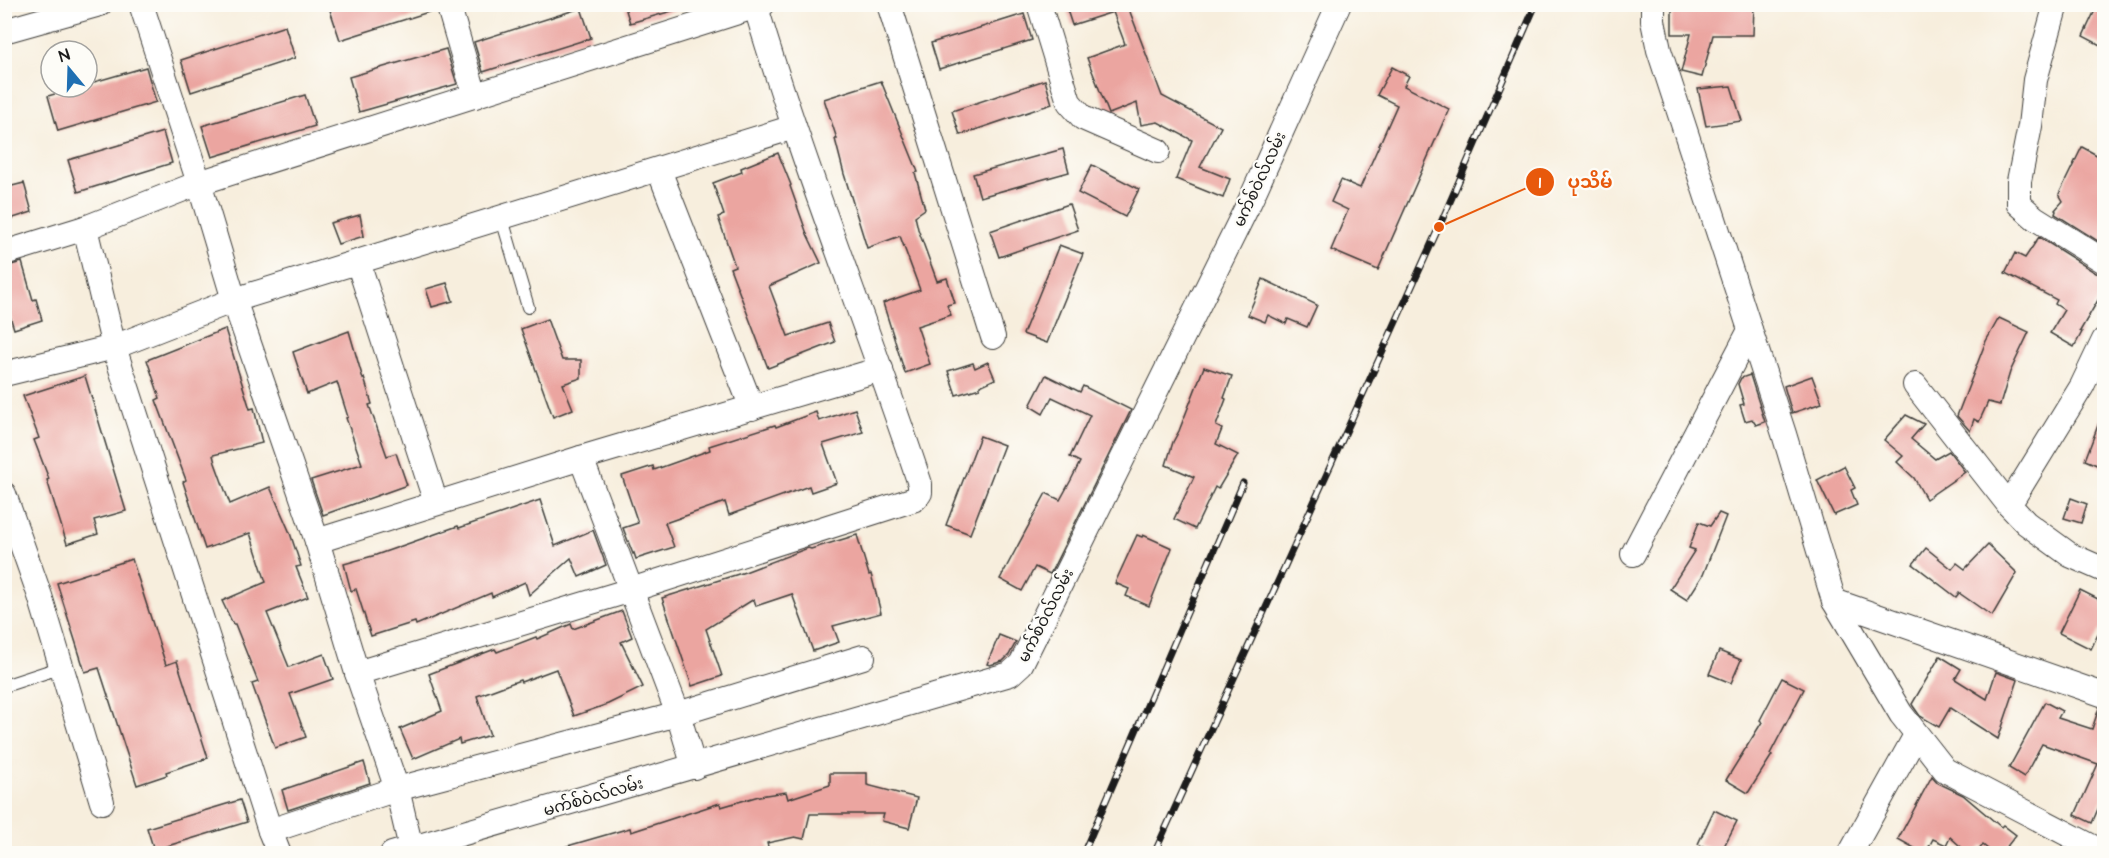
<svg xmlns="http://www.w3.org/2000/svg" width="2109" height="858" viewBox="0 0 2109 858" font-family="'Architects Daughter','Noto Sans Myanmar',sans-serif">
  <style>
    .building { fill: #eba5a0 }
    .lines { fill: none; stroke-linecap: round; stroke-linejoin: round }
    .service-casing { stroke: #3d3c39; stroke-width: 14 }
    .minor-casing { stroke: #3d3c39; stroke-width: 26 }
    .service { stroke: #fff; stroke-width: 12 }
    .minor { stroke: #fff; stroke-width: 24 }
    .rail-casing { stroke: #1c1c1c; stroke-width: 7 }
    .rail { stroke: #fdfcf7; stroke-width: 4.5; stroke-dasharray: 14; stroke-linecap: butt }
    .labels { text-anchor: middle; stroke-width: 4.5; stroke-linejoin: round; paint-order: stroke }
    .street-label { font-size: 16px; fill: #1c1c1c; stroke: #fdfcf7 }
    .leader { fill: none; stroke: #e8590c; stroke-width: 2 }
    .callout-dot { fill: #e8590c; stroke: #fdfcf7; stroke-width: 2 }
    .mark-label { font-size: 18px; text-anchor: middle; font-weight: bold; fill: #fff }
    .callout-label { font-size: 18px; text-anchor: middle; font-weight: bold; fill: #e8590c; stroke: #fdfcf7; stroke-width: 4.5; stroke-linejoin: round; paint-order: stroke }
  </style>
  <rect width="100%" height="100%" fill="#fdfcf7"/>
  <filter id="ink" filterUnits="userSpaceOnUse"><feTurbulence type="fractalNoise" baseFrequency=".0167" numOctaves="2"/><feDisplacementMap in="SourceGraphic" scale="12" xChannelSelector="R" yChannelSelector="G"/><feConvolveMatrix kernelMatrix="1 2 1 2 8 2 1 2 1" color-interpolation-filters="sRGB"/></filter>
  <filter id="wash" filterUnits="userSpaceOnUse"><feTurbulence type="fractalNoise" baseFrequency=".008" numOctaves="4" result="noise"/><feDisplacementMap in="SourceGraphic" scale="24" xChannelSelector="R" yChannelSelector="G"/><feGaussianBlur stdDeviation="1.35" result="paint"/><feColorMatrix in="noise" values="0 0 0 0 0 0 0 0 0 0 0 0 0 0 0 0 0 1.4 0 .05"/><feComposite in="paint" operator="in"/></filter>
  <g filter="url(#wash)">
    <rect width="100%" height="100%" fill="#f7eedd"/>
    <g id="blocks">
      <!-- building -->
      <g class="building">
        <polygon points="328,4 434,4 435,10 340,40"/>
        <polygon points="624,4 678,4 679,9 630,23"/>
        <polygon points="1065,4 1127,4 1162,96 1221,127 1200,167 1230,179 1223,198 1176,179 1192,140 1158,122 1141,125 1137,103 1109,114 1087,58 1125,44 1113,12 1072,25"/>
        <polygon points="1672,4 1754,4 1753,35 1713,35 1702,77 1681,72 1691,34 1672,34"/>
        <polygon points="2098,4 2104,4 2104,47 2083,36"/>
        <polygon points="581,8 591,38 483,72 474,42"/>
        <polygon points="1024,14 1032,40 939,69 931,43"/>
        <polygon points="285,26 295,58 191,92 181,60"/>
        <polygon points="446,49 457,84 359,112 349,77"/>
        <polygon points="146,67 156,102 58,131 48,96 78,87 87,87 87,84"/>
        <polygon points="1392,67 1409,76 1404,86 1449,109 1378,270 1331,250 1348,210 1331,202 1341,180 1360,188 1397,105 1377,95"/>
        <polygon points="1045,80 1052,104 960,135 952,111"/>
        <polygon points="881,81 918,172 915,173 925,209 915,216 918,229 937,281 947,278 955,303 947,305 951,315 917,326 930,364 905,373 883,303 920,290 900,236 867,248 844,174 835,139 837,139 824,99"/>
        <polygon points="1731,86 1742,121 1706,126 1698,89"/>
        <polygon points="305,95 315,126 212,157 202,126"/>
        <polygon points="163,132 172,163 78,192 68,160"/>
        <polygon points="2082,147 2104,159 2104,245 2055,214 2056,211 2055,210 2063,201 2059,194"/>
        <polygon points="1063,149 1069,172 980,197 973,174"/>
        <polygon points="778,153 791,185 790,186 807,234 821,263 769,286 788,336 828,323 835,342 768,368 730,268 735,266 718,217 724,215 713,183 742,172 741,168"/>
        <polygon points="1092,165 1139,189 1125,217 1078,193"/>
        <polygon points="24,183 32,212 4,221 4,188"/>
        <polygon points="1069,204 1078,230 999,257 990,231"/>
        <polygon points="360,215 364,236 338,244 330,223"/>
        <polygon points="2039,237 2096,273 2104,275 2104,290 2080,331 2082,332 2074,347 2050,333 2064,310 2055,304 2057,300 2005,273 2015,253 2025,258"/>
        <polygon points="1059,245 1083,254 1047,343 1023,334"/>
        <polygon points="22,262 33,300 36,299 42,320 14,329 4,297 4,267"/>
        <polygon points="1263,279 1317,305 1307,327 1288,319 1286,324 1268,315 1265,322 1248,315"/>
        <polygon points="447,283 453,301 432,307 426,289"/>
        <polygon points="1999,318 2029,332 2010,372 2000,405 1988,402 1979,422 1974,419 1970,431 1957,416 1986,341"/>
        <polygon points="547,319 562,360 581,360 581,378 563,384 573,409 553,417 521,329"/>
        <polygon points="225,329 250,409 254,408 262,443 213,455 215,463 230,504 270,487 290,533 301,566 296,567 308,597 267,613 289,667 324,654 333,679 290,694 306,737 275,748 252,684 258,682 235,624 233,624 222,601 266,582 250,533 205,549 183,482 186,480 156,400 160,398 147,360"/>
        <polygon points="349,331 363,379 364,378 372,404 369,405 387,456 396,453 407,485 323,515 311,480 362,464 346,418 348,417 337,382 307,394 293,352"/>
        <polygon points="988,362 995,379 980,386 980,388 956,395 948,371 973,363 975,368"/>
        <polygon points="1204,367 1232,376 1224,398 1226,399 1216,426 1222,429 1216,444 1238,455 1218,489 1215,487 1195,529 1174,519 1194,477 1166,465 1173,442 1179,431"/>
        <polygon points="1046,375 1080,392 1083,386 1131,410 1050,574 1035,567 1022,591 1000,579 1046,493 1060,500 1071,480 1080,462 1070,457 1090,415 1052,397 1043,414 1030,406"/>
        <polygon points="1750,375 1765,422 1756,425 1752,419 1745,421 1740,405 1744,404 1738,384 1741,378"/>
        <polygon points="85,376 126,511 94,520 98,534 67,544 47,480 49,479 34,440 39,438 23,396"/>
        <polygon points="1812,376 1822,403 1792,413 1784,386"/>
        <polygon points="855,409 863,432 823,444 837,483 811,492 809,486 729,515 725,502 665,523 674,547 636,559 634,553 633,554 623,528 638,523 622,476 653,466 654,470 710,450 709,446 775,425 776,427 816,412 819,421"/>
        <polygon points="2103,412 2104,412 2104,468 2085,460"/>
        <polygon points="1906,415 1924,424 1911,439 1935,459 1949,451 1965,472 1926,499 1914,478 1897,462 1903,456 1884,440"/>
        <polygon points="980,436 1004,445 970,534 946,525"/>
        <polygon points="1844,466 1855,488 1851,490 1857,505 1834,515 1817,480"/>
        <polygon points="2071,498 2087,504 2081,523 2064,518"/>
        <polygon points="540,500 555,546 593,530 606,565 579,577 571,558 529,595 525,582 492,597 491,593 416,625 415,622 371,636 356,589 351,591 344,564 376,555 458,526 459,528"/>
        <polygon points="1719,513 1726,516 1703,575 1687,600 1670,589 1695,550 1689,548 1699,522 1710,526"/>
        <polygon points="857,535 869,575 871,574 881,613 833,626 839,642 813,651 792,594 756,606 754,599 706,629 722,676 692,686 662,598 745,572 808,548 811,549"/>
        <polygon points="1137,535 1142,537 1143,535 1172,548 1149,606 1126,596 1129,589 1115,583"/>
        <polygon points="1988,545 2017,573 1992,616 1959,593 1956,597 1913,564 1926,548 1952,569 1957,563 1965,569"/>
        <polygon points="132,559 166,665 177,661 208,758 166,772 167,775 137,785 99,668 85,672 57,583"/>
        <polygon points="2080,590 2104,602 2104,622 2091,649 2059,633"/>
        <polygon points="622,611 632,637 621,642 643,687 608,704 574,716 556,669 521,682 520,680 477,696 490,735 460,744 459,739 413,759 400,729 442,711 429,674 495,649 497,652 536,637 537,639 571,624 573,629"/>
        <polygon points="999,635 1016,642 1009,655 1003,661 990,665 987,664"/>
        <polygon points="1719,651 1741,660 1731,683 1709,674"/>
        <polygon points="1940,656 1961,669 1955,679 1987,699 1996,672 2018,680 1998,739 1950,708 1939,727 1920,716 1913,706 1912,704"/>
        <polygon points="1782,678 1804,689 1770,754 1772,755 1748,793 1726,780 1762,722 1760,720"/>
        <polygon points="2045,702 2062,711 2058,718 2092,729 2099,708 2104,709 2104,795 2092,823 2075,815 2098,764 2042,744 2024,777 2009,768"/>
        <polygon points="364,762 370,783 288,810 282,790"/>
        <polygon points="830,773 867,773 867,785 917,798 909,828 882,821 884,814 810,814 804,839 795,837 767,843 770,854 558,854 557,849 630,828 631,832 720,803 721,807 759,796 786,792 788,799 830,785"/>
        <polygon points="1932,776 1938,783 1963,795 2001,827 2003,825 2016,835 2001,854 1994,854 1983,845 1975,854 1969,854 1950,837 1946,845 1933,839 1925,854 1898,839"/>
        <polygon points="240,800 247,822 154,850 147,828"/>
        <polygon points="1714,810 1737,821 1720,854 1698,844"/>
      </g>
    </g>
  </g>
  <g filter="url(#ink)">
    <use href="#blocks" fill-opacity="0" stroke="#3d3c39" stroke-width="1.5"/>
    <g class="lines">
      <!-- service casing -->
      <g class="service-casing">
        <g id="service">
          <polyline points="502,219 528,307"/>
          <polyline points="4,686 62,667"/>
        </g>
      </g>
      <!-- minor casing -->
      <g class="minor-casing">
        <g id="minor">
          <polyline points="141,4 199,183 234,300 317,541 357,673 397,789 411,848"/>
          <polyline points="448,4 475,96"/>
          <polyline points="889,4 993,337"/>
          <polyline points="1039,4 1069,102 1083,118 1158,151"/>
          <polyline points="1653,4 1653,21 1659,50 1784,434 1834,601 1901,714 1945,770 2104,853"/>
          <polyline points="2056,4 2035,80 2030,126 2019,181 2019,204 2035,218 2104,261"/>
          <polyline points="4,31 100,4"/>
          <polyline points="659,170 752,408"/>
          <polyline points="85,228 114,347 270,831 279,854"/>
          <polyline points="4,253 85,228 199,183 763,4"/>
          <polyline points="358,262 436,503"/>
          <polyline points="4,374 114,347 234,300 794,127"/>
          <polyline points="1915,385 2009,505 2026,523 2070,555 2104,570"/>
          <polyline points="581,458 678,714 694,767"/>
          <polyline points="4,494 40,596 102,802"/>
          <polyline points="2009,505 2082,386 2104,340"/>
          <polyline points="317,541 581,458 881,369"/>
          <polyline points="1633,554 1750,330"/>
          <polyline points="1834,601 2104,695"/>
          <path d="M357,673L631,590L915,499L920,493V484C867,324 803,166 755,4"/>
          <polyline points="270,831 397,789 678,714 863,657"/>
          <polyline points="392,854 1010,674 1021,664 1250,201 1339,4"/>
          <polyline points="1850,854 1916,735"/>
        </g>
      </g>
      <!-- service -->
      <use href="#service" class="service"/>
      <!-- minor -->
      <use href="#minor" class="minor"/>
      <!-- rail casing -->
      <g class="rail-casing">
        <g id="rail">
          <polyline points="1083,854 1243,483"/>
          <polyline points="1154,854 1439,227 1536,4"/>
        </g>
      </g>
      <!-- rail -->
      <use href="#rail" class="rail"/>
    </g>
  </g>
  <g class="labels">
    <!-- street labels -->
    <g class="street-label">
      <text transform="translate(1259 179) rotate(-65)" y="6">မက်စ်ဝဲလ်လမ်း</text>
      <text transform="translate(1045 615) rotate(-63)" y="6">မက်စ်ဝဲလ်လမ်း</text>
      <text transform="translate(593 796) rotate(-16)" y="6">မက်စ်ဝဲလ်လမ်း</text>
    </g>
  </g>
  <!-- callouts -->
  <path class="leader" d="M1439 227L1540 182"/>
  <g class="callout-dot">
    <circle cx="1439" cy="227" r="6"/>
    <circle cx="1540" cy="182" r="15"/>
  </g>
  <g class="mark-label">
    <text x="1540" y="188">1</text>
  </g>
  <g class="callout-label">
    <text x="1590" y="188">ပုသိမ်</text>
  </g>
  <!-- margin -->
  <rect width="2109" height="858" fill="none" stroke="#fdfcf7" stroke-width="24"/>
  <!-- north arrow -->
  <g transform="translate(69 69) rotate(341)"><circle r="28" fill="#fdfcf7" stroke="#a3a29f" stroke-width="1.5"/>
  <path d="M0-4.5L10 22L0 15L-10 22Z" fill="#1f6fb2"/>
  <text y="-9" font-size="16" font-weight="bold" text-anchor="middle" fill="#1c1c1c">N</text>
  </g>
</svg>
